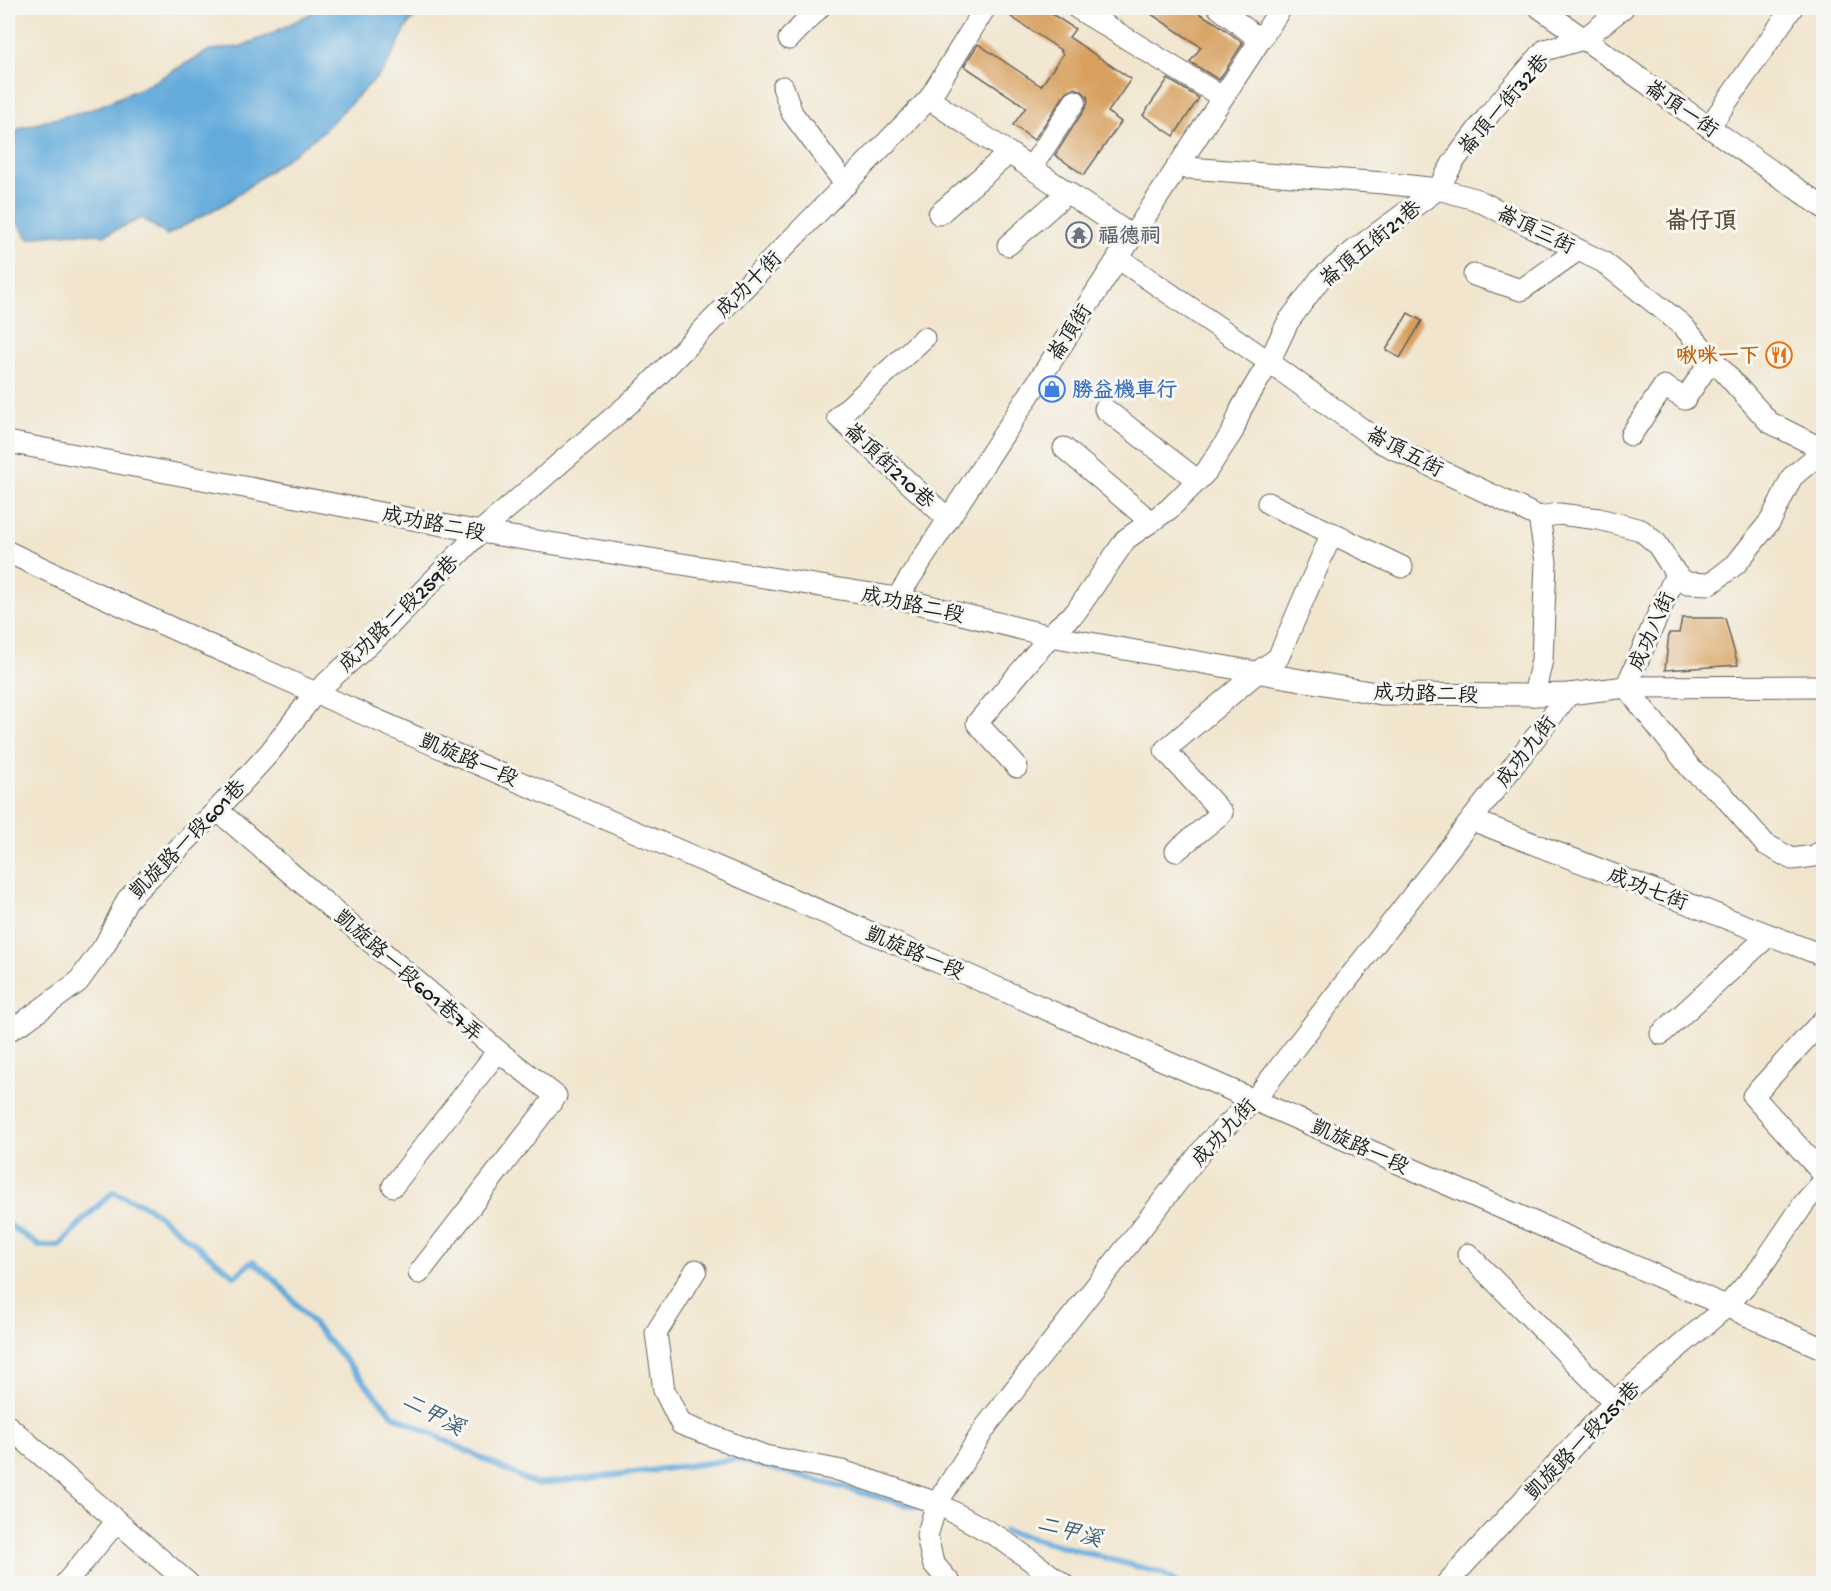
<svg xmlns="http://www.w3.org/2000/svg" width="1831" height="1591" viewBox="0 0 1831 1591" font-family="'Gochi Hand','LXGW WenKai TC',sans-serif">
  <style>
    .water { fill: #64abdb; stroke: #40647c; stroke-width: 1.5 }
    .lines { fill: none; stroke-linecap: round; stroke-linejoin: round }
    .stream { stroke: #64abdb; stroke-width: 6 }
    .building { fill: #d8a05e }
    .minor-casing { stroke: #67625a; stroke-width: 23 }
    .minor { stroke: #fff; stroke-width: 21 }
    .labels { text-anchor: middle; stroke-width: 6; stroke-linejoin: round; paint-order: stroke }
    .street-label { font-size: 21px; fill: #1c1c1c; stroke: #f6f6f2 }
    .worship-label { font-size: 21px; font-weight: bold; fill: #5b616d; stroke: #f6f6f2; text-anchor: start }
    .food-label { font-size: 21px; font-weight: bold; fill: #c56008; stroke: #f6f6f2; text-anchor: end }
    .shop-label { font-size: 21px; font-weight: bold; fill: #366cbe; stroke: #f6f6f2; text-anchor: start }
    .water-label { font-size: 22px; font-style: italic; fill: #3c5c72; stroke: #f6f6f2 }
    .quarter-label { font-size: 24px; font-weight: bold; fill: #5e4a33; stroke: #f6f6f2 }
  </style>
  <rect width="100%" height="100%" fill="#f6f6f2"/>
  <filter id="ink" filterUnits="userSpaceOnUse"><feTurbulence type="fractalNoise" baseFrequency=".0167" numOctaves="2"/><feDisplacementMap in="SourceGraphic" scale="12" xChannelSelector="R" yChannelSelector="G"/><feConvolveMatrix kernelMatrix="1 2 1 2 8 2 1 2 1" color-interpolation-filters="sRGB"/></filter>
  <filter id="wash" filterUnits="userSpaceOnUse"><feTurbulence type="fractalNoise" baseFrequency=".008" numOctaves="4" result="noise"/><feDisplacementMap in="SourceGraphic" scale="24" xChannelSelector="R" yChannelSelector="G"/><feGaussianBlur stdDeviation="1.35" result="paint"/><feColorMatrix in="noise" values="0 0 0 0 0 0 0 0 0 0 0 0 0 0 0 0 0 1.4 0 .05"/><feComposite in="paint" operator="in"/></filter>
  <g filter="url(#wash)">
    <rect width="100%" height="100%" fill="#f1e5cd"/>
    <!-- water -->
    <polygon class="water" points="321,8 426,8 409,23 384,70 320,134 226,203 167,235 142,218 105,235 78,233 44,235 29,239 8,210 8,141 20,128 93,109 148,85 210,50 239,47 269,35"/>
    <g class="lines">
      <!-- stream -->
      <g class="stream">
        <polyline points="8,1224 39,1246 60,1246 84,1219 113,1192 148,1207 235,1276 253,1261 277,1282 393,1415 535,1484 641,1472 737,1459 919,1508"/>
        <polyline points="1004,1531 1162,1573 1178,1584"/>
      </g>
    </g>
    <g id="blocks">
      <!-- building -->
      <g class="building">
        <polygon points="998,8 1043,8 1075,29 1069,37 1131,79 1108,112 1121,122 1084,175 1055,155 1086,107 1088,102 1087,96 1082,91 1075,88 1069,90 1065,94 1034,140 1013,125 1026,107 964,66 978,44 1041,86 1063,54 1061,52 1062,51"/>
        <polygon points="1142,8 1190,8 1216,23 1243,43 1219,80 1190,62 1201,47"/>
        <polygon points="1168,79 1199,98 1174,136 1143,115"/>
        <polygon points="1408,313 1422,321 1400,358 1386,350"/>
        <polygon points="1682,618 1725,618 1738,665 1665,670 1669,633 1679,633"/>
      </g>
    </g>
  </g>
  <g filter="url(#ink)">
    <use href="#blocks" fill-opacity="0" stroke="#67625a" stroke-width="1.5"/>
    <g class="lines">
      <!-- minor casing -->
      <g class="minor-casing">
        <g id="minor">
          <polyline points="1077,8 1222,97"/>
          <polyline points="1219,8 1260,40"/>
          <polyline points="1540,8 1824,208"/>
          <polyline points="789,39 819,8"/>
          <polyline points="783,87 792,113 846,185"/>
          <polyline points="929,99 1132,236"/>
          <polyline points="1709,127 1792,8"/>
          <polyline points="1177,167 1383,183 1438,189 1475,199 1603,262 1681,324 1769,422 1824,450"/>
          <polyline points="1031,168 1075,101"/>
          <polyline points="939,214 1009,153"/>
          <polyline points="1008,245 1068,192"/>
          <polyline points="1118,258 1269,362 1380,442 1539,517 1559,514 1599,519 1641,530 1657,544 1676,574"/>
          <polyline points="1474,275 1521,290 1578,250"/>
          <polyline points="924,338 838,417 948,519"/>
          <polyline points="1105,409 1197,480"/>
          <polyline points="1631,435 1664,386 1685,399 1712,359"/>
          <polyline points="8,442 480,532 897,598 1050,636 1381,694 1534,695 1569,694 1626,687 1824,686"/>
          <polyline points="1064,448 1150,521"/>
          <polyline points="1824,450 1792,477 1771,520 1736,564 1710,584 1686,583 1676,574 1626,687 1692,770 1723,795 1765,844 1792,859 1814,856 1824,850"/>
          <polyline points="1268,503 1402,567"/>
          <path d="M8,552C296,689 590,812 883,938C1197,1074 1509,1214 1824,1349"/>
          <polyline points="897,598 1281,8"/>
          <polyline points="1534,695 1542,660 1546,562 1539,517"/>
          <polyline points="1017,767 977,723 1058,627 1075,613 1126,539 1169,509 1206,472 1233,431 1241,409 1269,362 1288,322 1320,279 1356,249 1438,189 1454,161 1491,112 1545,50 1584,39 1623,8"/>
          <polyline points="217,810 498,1051 556,1096 419,1273"/>
          <polyline points="1472,820 1824,956"/>
          <polyline points="1176,851 1222,813 1165,750 1259,671 1278,658 1332,533"/>
          <polyline points="1824,1019 1753,1096 1824,1175"/>
          <polyline points="8,1031 25,1021 78,982 105,945 127,900 217,810 270,752 315,693 384,631 480,532 638,396 929,99 985,8"/>
          <polyline points="1661,1034 1769,935"/>
          <polyline points="393,1186 498,1051"/>
          <polyline points="1468,1254 1614,1402"/>
          <polyline points="696,1270 656,1333 664,1390 681,1424 765,1456 842,1471 937,1503 1000,1538 1063,1584"/>
          <polyline points="8,1426 189,1584"/>
          <polyline points="65,1584 117,1521"/>
          <polyline points="951,1584 933,1563 927,1536 937,1503 987,1425 1208,1143 1255,1099 1569,694"/>
          <polyline points="1446,1584 1614,1402 1726,1307 1759,1270 1805,1202 1824,1181"/>
        </g>
      </g>
      <!-- minor -->
      <use href="#minor" class="minor"/>
    </g>
  </g>
  <!-- icons -->
  <defs>
    <g id="temple-ring" transform="scale(1.35)"><circle r="9.5" fill="#f6f6f2" stroke="#6b7280" stroke-width="1.5"/><path d="M0-6L5-2H3V0L6.5 2.5H4V6H1.5V3h-3V6H-4V2.5H-6.5L-3 0V-2H-5Z" fill="#6b7280"/></g>
    <g id="restaurant-ring" transform="scale(1.35)"><circle r="9.5" fill="#f6f6f2" stroke="#e8710a" stroke-width="1.5"/><path d="M-5-6h1v4h1v-4h1v4h1v-4h1v5L-1.5 .5V6h-2V.5L-5-1ZM5-6V6H3V1.5H1.5Q1.5-4 5-6Z" fill="#e8710a"/></g>
    <g id="shop-ring" transform="scale(1.35)"><circle r="9.5" fill="#f6f6f2" stroke="#3f7fe0" stroke-width="1.5"/><path d="M-5-2.5h2.3a2.7 3.5 0 0 1 5.4 0H5L5.5 6h-11ZM-1.5-2.5h3a1.5 2.3 0 0 0-3 0Z" fill="#3f7fe0"/></g>
  </defs>
  <g fill-rule="evenodd">
    <use href="#temple-ring" x="1079" y="235"/>
    <use href="#restaurant-ring" x="1779" y="355"/>
    <use href="#shop-ring" x="1052" y="389"/>
  </g>
  <g class="labels">
    <!-- street labels -->
    <g class="street-label">
      <text transform="translate(1503 104) rotate(-49)" y="7">崙頂一街32巷</text>
      <text transform="translate(1682 108) rotate(35)" y="7">崙頂一街</text>
      <text transform="translate(1536 229) rotate(26)" y="7">崙頂三街</text>
      <text transform="translate(1370 243) rotate(-39)" y="7">崙頂五街21巷</text>
      <text transform="translate(748 284) rotate(-45)" y="7">成功十街</text>
      <text transform="translate(1069 332) rotate(-57)" y="7">崙頂街</text>
      <text transform="translate(1405 451) rotate(28)" y="7">崙頂五街</text>
      <text transform="translate(890 465) rotate(43)" y="7">崙頂街210巷</text>
      <text transform="translate(434 523) rotate(11)" y="7">成功路二段</text>
      <text transform="translate(913 604) rotate(12)" y="7">成功路二段</text>
      <text transform="translate(398 613) rotate(-44)" y="7">成功路二段259巷</text>
      <text transform="translate(1651 631) rotate(-66)" y="7">成功八街</text>
      <text transform="translate(1426 693) rotate(2)" y="7">成功路二段</text>
      <text transform="translate(1525 751) rotate(-52)" y="7">成功九街</text>
      <text transform="translate(469 759) rotate(23)" y="7">凱旋路一段</text>
      <text transform="translate(187 839) rotate(-46)" y="7">凱旋路一段601巷</text>
      <text transform="translate(1648 888) rotate(21)" y="7">成功七街</text>
      <text transform="translate(915 952) rotate(23)" y="7">凱旋路一段</text>
      <text transform="translate(409 975) rotate(41)" y="7">凱旋路一段601巷7弄</text>
      <text transform="translate(1223 1132) rotate(-47)" y="7">成功九街</text>
      <text transform="translate(1360 1146) rotate(24)" y="7">凱旋路一段</text>
      <text transform="translate(1582 1440) rotate(-46)" y="7">凱旋路一段251巷</text>
    </g>
    <!-- worship labels -->
    <g class="worship-label">
      <text x="1098" y="242">福德祠</text>
    </g>
    <!-- food labels -->
    <g class="food-label">
      <text x="1760" y="362">啾咪一下</text>
    </g>
    <!-- shop labels -->
    <g class="shop-label">
      <text x="1072" y="396">勝益機車行</text>
    </g>
    <!-- water labels -->
    <g class="water-label">
      <text transform="translate(434 1413) rotate(28)" y="8">二甲溪</text>
      <text transform="translate(1070 1530) rotate(15)" y="8">二甲溪</text>
    </g>
    <!-- quarter labels -->
    <g class="quarter-label">
      <text x="1701" y="228">崙仔頂</text>
    </g>
  </g>
  <!-- margin -->
  <rect width="1831" height="1591" fill="none" stroke="#f6f6f2" stroke-width="30"/>
</svg>
